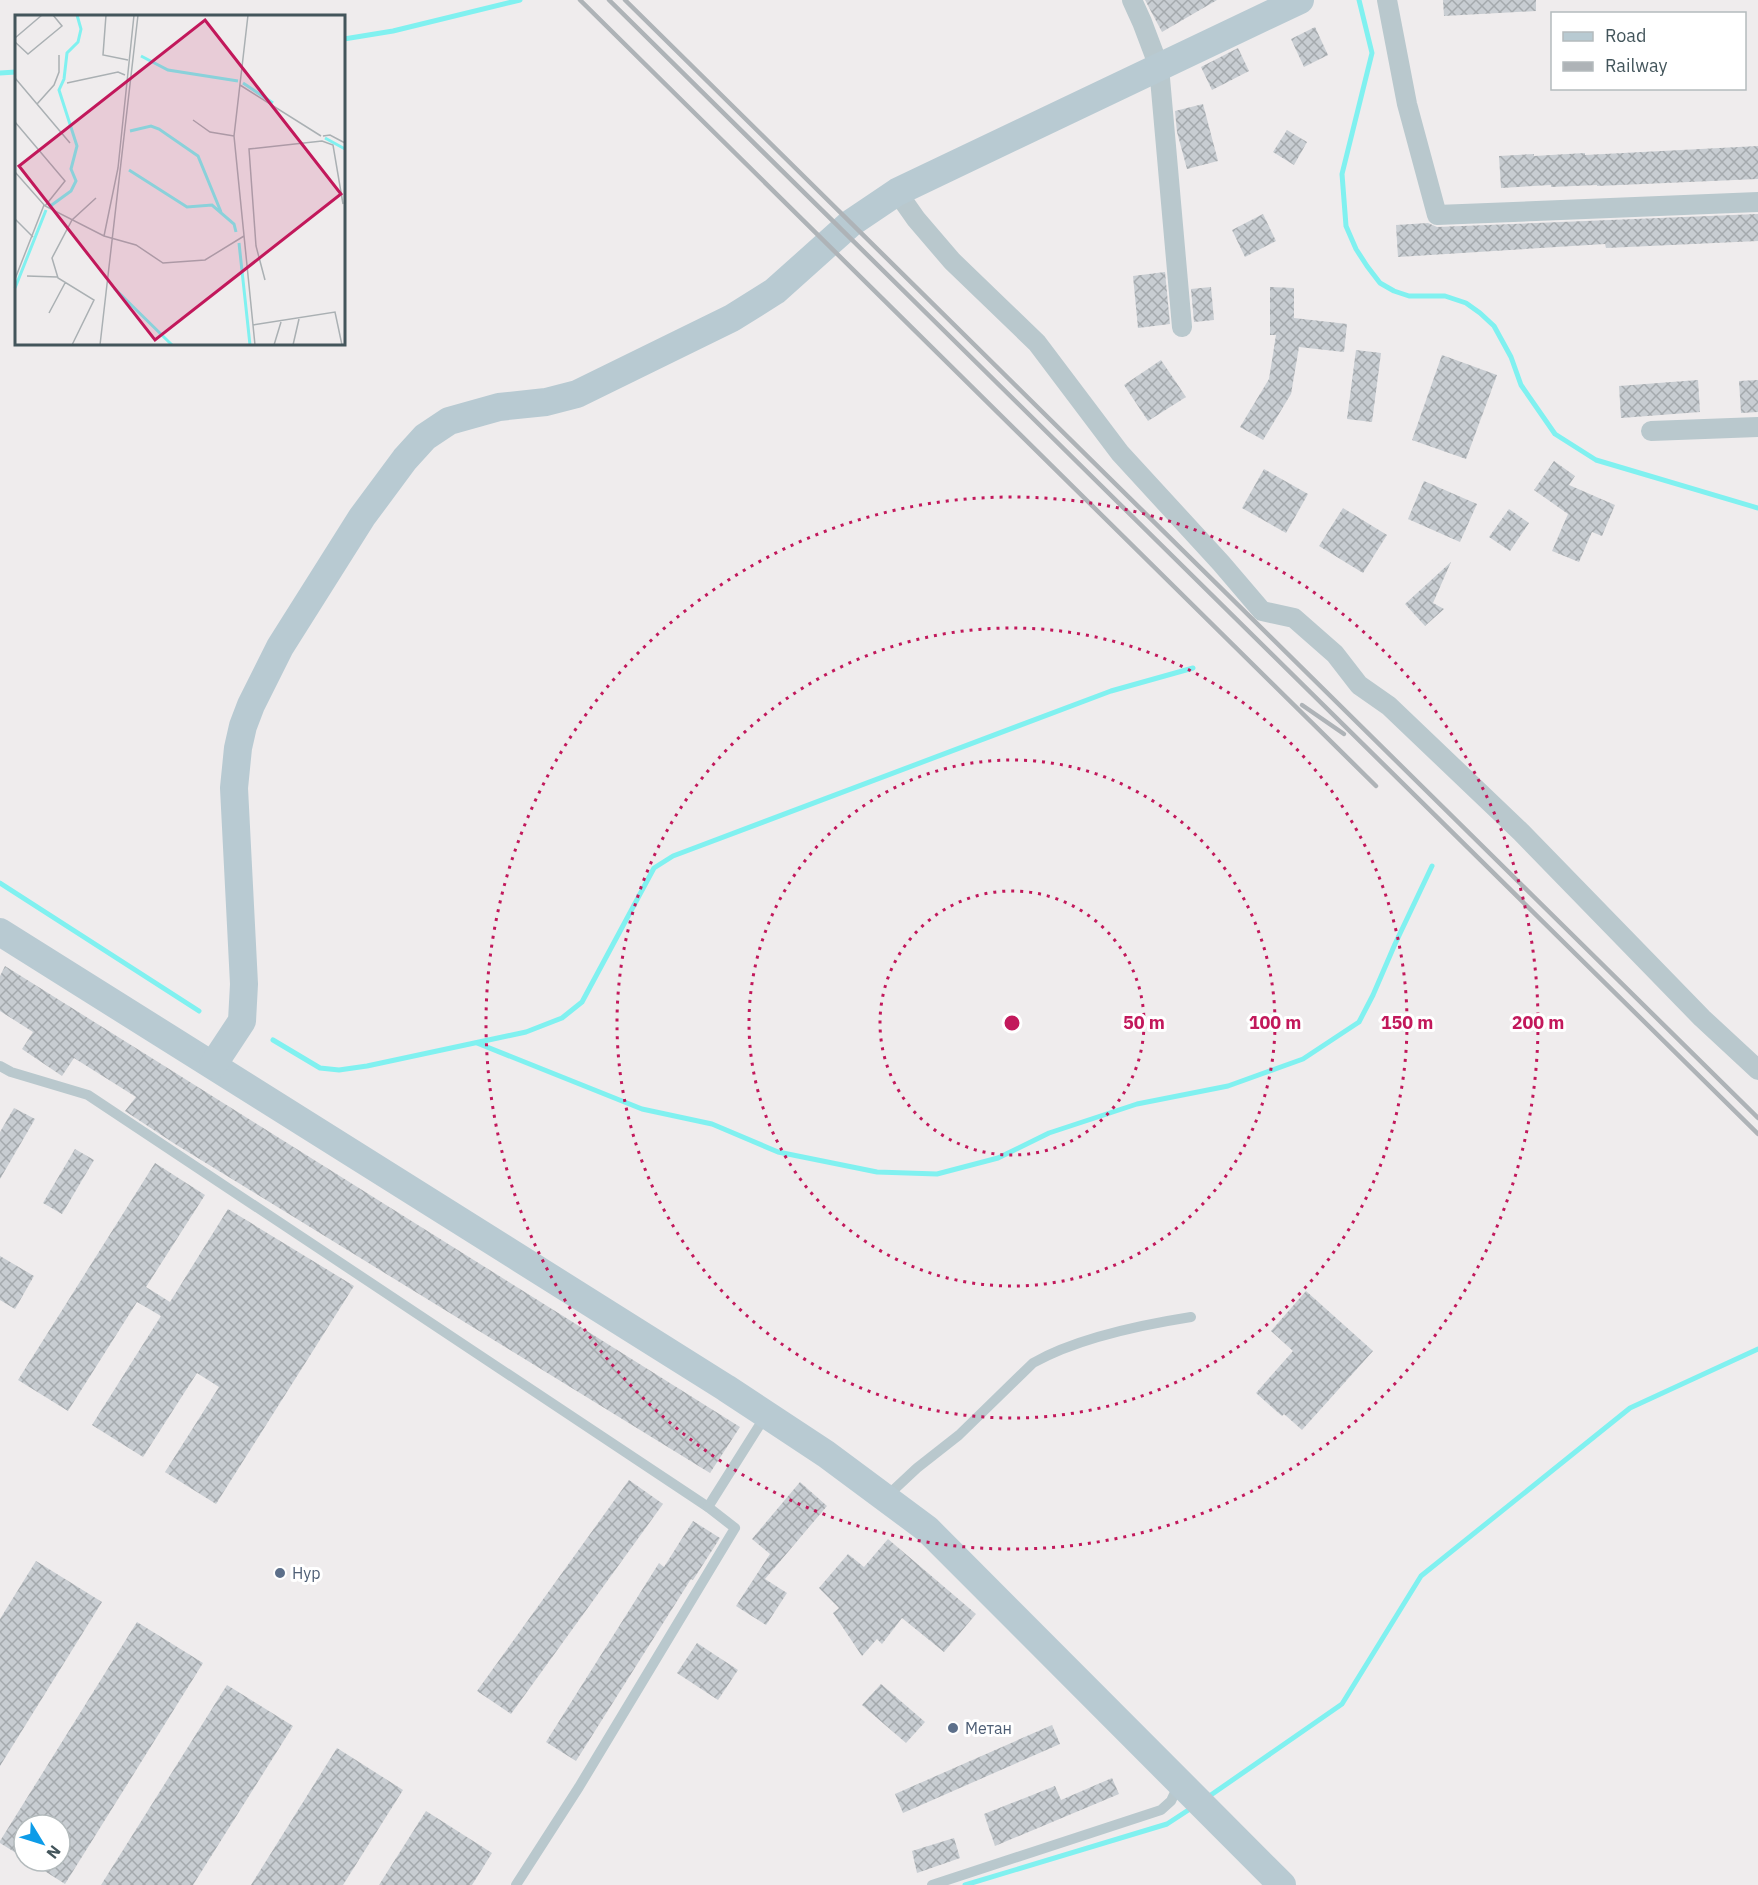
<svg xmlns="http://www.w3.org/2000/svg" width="1758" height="1885" viewBox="0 0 1758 1885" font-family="'IBM Plex Sans',sans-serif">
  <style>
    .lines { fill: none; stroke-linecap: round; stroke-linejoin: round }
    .stream { stroke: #80f1f0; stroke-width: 5 }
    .building { fill: url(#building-cross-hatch) }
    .lane { stroke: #b9c8cd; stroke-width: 10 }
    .street { stroke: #b9c8cd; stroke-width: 20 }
    .secondary { stroke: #b8cad2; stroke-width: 28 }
    .rail { stroke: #aeb3b7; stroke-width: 4.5 }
    .ring { fill: none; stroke: #c2185b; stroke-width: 3; stroke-dasharray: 3 6 }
    .service-dot { fill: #5c6f8a; stroke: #fff; stroke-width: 2 }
    .labels { text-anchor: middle; stroke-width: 6; stroke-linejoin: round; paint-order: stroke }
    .service-label { font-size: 16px; fill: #4e5e75; stroke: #fff; text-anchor: start }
    .inset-river { fill: none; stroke: #80f1f0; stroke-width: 3 }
    .inset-road { fill: none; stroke: #aab0b3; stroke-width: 1.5 }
    .view { fill: #c2185b; fill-opacity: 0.15; stroke: #c2185b; stroke-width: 3 }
    .inset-edge { fill: none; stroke: #43555b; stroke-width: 3 }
    .centre { fill: #c2185b; stroke: #fff; stroke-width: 3 }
    .ring-label { font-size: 18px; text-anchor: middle; font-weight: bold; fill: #c2185b; stroke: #fff; stroke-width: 6; stroke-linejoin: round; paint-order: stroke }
  </style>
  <defs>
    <pattern id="building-cross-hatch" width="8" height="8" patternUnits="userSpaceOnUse" patternTransform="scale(1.5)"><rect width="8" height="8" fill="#c8cdd2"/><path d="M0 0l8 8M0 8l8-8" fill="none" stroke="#a4a9ad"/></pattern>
  </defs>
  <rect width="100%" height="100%" fill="#efeced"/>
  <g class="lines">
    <!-- stream -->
    <g class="stream">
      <polyline points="1359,0 1372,53 1342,174 1346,226 1356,249 1367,266 1380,283 1394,291 1409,296 1445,296 1466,303 1480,313 1494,326 1511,357 1521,385 1555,434 1596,460 1758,508"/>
      <polyline points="344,39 393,31 520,0"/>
      <polyline points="0,73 16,72"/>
      <polyline points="0,883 199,1011"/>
      <polyline points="273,1040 320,1068 339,1070 367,1066 526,1032 562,1018 582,1002 654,868 673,856 1111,691 1193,668"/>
      <polyline points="477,1043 642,1109 712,1124 778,1152 877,1172 937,1174 998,1158 1049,1133 1137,1104 1228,1086 1303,1059 1359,1022 1373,995 1395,944 1432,866"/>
      <polyline points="1208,1797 1342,1704 1421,1576 1630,1408 1758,1349"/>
      <polyline points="965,1885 1167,1824 1193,1807"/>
    </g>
  </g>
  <!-- building -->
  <g class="building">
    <polygon points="1145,0 1217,0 1162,32"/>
    <polygon points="1443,0 1536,0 1536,11 1444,16"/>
    <polygon points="1315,27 1328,55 1304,67 1291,39"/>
    <polygon points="1238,48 1249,71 1212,90 1201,67"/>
    <polygon points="1203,104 1218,161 1187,169 1177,132 1175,111"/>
    <polygon points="1287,130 1307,142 1294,165 1273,152"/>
    <polygon points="1758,146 1758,179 1597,186 1597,185 1551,187 1551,185 1501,188 1499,156 1534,154 1534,156 1585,153 1585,155"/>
    <polygon points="1263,214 1276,241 1245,257 1232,230"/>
    <polygon points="1758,214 1758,241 1606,248 1605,244 1398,257 1396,225 1428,223 1437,227"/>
    <polygon points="1165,272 1170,324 1138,328 1133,276"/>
    <polygon points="1211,287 1214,320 1194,322 1191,289"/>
    <polygon points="1270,287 1294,288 1294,318 1347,324 1344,352 1299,347 1291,394 1263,440 1240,427 1269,379 1276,335 1270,335"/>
    <polygon points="1356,350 1381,353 1372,422 1347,419"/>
    <polygon points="1442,355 1497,375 1466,459 1412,440"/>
    <polygon points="1161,360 1186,397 1148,421 1124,385"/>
    <polygon points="1698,380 1700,412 1621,418 1619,386"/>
    <polygon points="1758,380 1758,412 1741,413 1739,381"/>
    <polygon points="1554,461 1575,476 1569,485 1615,505 1602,536 1592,532 1579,562 1552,551 1568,514 1534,490"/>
    <polygon points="1264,469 1308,494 1286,533 1242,508"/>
    <polygon points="1424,481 1477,504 1460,542 1408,519"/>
    <polygon points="1343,508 1387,535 1363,573 1319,546"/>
    <polygon points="1509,509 1529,523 1510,551 1489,537"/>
    <polygon points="1451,562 1433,603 1444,609 1425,626 1405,604"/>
    <polygon points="5,966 740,1427 710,1473 175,1144 125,1111 136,1097 74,1058 62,1076 22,1049 33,1032 0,1011 0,976"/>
    <polygon points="14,1108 35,1119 0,1179 0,1132"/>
    <polygon points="75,1149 94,1160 62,1214 43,1203"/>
    <polygon points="155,1163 205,1195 146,1287 170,1302 228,1209 354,1286 216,1504 165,1472 219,1387 197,1373 143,1457 92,1425 161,1316 137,1302 68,1411 18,1380"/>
    <polygon points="0,1256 34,1276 15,1309 0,1300"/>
    <polygon points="1306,1291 1373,1351 1302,1430 1284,1414 1282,1416 1256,1393 1293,1351 1271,1331"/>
    <polygon points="629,1480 663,1504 511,1714 477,1691"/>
    <polygon points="800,1482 827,1506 765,1579 787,1593 766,1625 736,1606 770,1554 752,1539"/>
    <polygon points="693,1521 720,1538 693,1580 691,1579 576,1761 546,1742 659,1563 664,1567"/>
    <polygon points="888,1539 976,1614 944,1652 902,1618 882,1644 877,1639 862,1656 833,1613 839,1608 819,1588 848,1554 864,1567"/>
    <polygon points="36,1561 102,1602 0,1766 0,1619"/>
    <polygon points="137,1622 203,1663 65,1884 29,1861 60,1861 60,1825 24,1825 24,1858 0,1843 0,1841"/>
    <polygon points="697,1643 738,1670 718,1700 677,1673"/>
    <polygon points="881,1684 925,1722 906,1743 862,1705"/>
    <polygon points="227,1685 293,1726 193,1885 101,1885"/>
    <polygon points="1052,1725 1060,1744 903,1813 895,1794"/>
    <polygon points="337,1748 403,1790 343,1885 251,1885"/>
    <polygon points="1112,1778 1119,1794 995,1846 984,1814 1055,1786 1061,1800"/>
    <polygon points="426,1811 492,1853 472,1885 379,1885"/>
    <polygon points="954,1838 960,1858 917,1873 912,1851"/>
  </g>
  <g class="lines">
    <!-- lane -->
    <g class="lane">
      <polyline points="0,1066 11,1072 88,1095 708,1507 735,1528 579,1787 516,1885"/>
      <path d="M886,1497L917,1468L959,1435L1033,1363C1077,1338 1140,1325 1191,1317"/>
      <polyline points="708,1507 766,1415"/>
      <polyline points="932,1885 1161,1810 1171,1801 1179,1784"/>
    </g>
    <!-- street -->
    <g class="street">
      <polyline points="1132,0 1142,22 1159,67 1182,327"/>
      <polyline points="1387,0 1407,104 1437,215 1758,202"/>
      <polyline points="897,192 916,219 952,261 1037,343 1120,453 1221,563 1262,611 1294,618 1335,654 1359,685 1389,706 1521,832 1702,1018 1758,1070"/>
      <polyline points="1651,431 1758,427"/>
    </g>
    <!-- secondary -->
    <g class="secondary">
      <polyline points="0,932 726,1388 826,1454 927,1529 1282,1885"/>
      <polyline points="213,1065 242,1021 244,984 234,788 238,748 243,726 251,705 280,647 362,517 405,459 425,437 449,421 499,407 546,402 577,394 732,318 775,291 851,223 897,192 1300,0"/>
    </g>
    <!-- rail -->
    <g class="rail">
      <polyline points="580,0 1376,786"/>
      <polyline points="609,0 1758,1134"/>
      <polyline points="625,0 1758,1118"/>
      <polyline points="1302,705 1344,734"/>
    </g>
  </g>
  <!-- distance rings -->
  <g class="ring">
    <circle cx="1012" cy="1023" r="132"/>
    <circle cx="1012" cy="1023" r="263"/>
    <circle cx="1012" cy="1023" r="395"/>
    <circle cx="1012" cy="1023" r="526"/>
  </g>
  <!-- markers -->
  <g class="service-dot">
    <circle cx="280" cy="1573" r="6"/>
    <circle cx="953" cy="1728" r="6"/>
  </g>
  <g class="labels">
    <!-- service labels -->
    <g class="service-label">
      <text x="292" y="1579">Нур</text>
      <text x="965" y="1734">Метан</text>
    </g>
  </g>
  <!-- overview -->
  <g transform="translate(15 15)">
    <rect width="330" height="330" fill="#efeced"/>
    <path class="inset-river" d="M126,41L153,55L223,66M228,68L258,88M115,116L136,111L144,114L183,141L206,197M310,123L330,134M114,155L172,192L197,190L219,209L221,217M34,192L56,176L61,166L56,154L62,131L44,75L49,64L52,38L63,27L66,14L62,0M224,228L235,330M0,273L31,195M99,273L157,330"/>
    <path class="inset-road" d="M91,0L88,40L113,45M233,0L219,121L240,330M0,23L27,0M0,27L13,39L47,11L38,0M0,63L55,128M52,68L103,57L110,60M225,70L306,121M22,89L39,70L44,57V40M178,105L195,117L219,121M0,107L50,166L30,191M308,121L315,120L330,128M0,157L30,191L89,221L121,230L148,248L190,245L229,221M0,204L18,222M89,221L103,153L119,0M12,261L42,262M0,264L29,190M250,265L241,231L234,134L307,126L318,130L328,189M34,298L50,268M238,310L320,297L327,330M57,330L79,285L43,263L37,243L57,205L81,183M85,330L123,0M259,330L266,307M278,330L284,304"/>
    <path class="view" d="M190,5L326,179L140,325L4,151Z"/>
    <rect width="330" height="330" class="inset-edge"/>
  </g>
  <circle cx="1012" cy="1023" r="9" class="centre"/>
  <g class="ring-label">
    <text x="1144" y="1029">50 m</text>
    <text x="1275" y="1029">100 m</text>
    <text x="1407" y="1029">150 m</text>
    <text x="1538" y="1029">200 m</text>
  </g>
  <!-- legend -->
  <rect x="1551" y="12" width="195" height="78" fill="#ffffff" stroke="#b4bbbd" stroke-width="1.5"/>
  <rect x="1563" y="32" width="30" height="9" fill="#b8cad2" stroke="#b4bbbd" stroke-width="1.5"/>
  <text x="1605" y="42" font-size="18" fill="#43555b">Road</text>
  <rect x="1563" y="62" width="30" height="9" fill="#aeb3b7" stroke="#b4bbbd" stroke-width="1.5"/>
  <text x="1605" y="72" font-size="18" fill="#43555b">Railway</text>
  <!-- north arrow -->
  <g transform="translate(42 1843) rotate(128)"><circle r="28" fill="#ffffff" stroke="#b4bbbd" stroke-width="1.5"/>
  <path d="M0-4.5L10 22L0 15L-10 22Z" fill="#0d9ce8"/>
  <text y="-9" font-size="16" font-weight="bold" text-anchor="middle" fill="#43555b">N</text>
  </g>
</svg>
